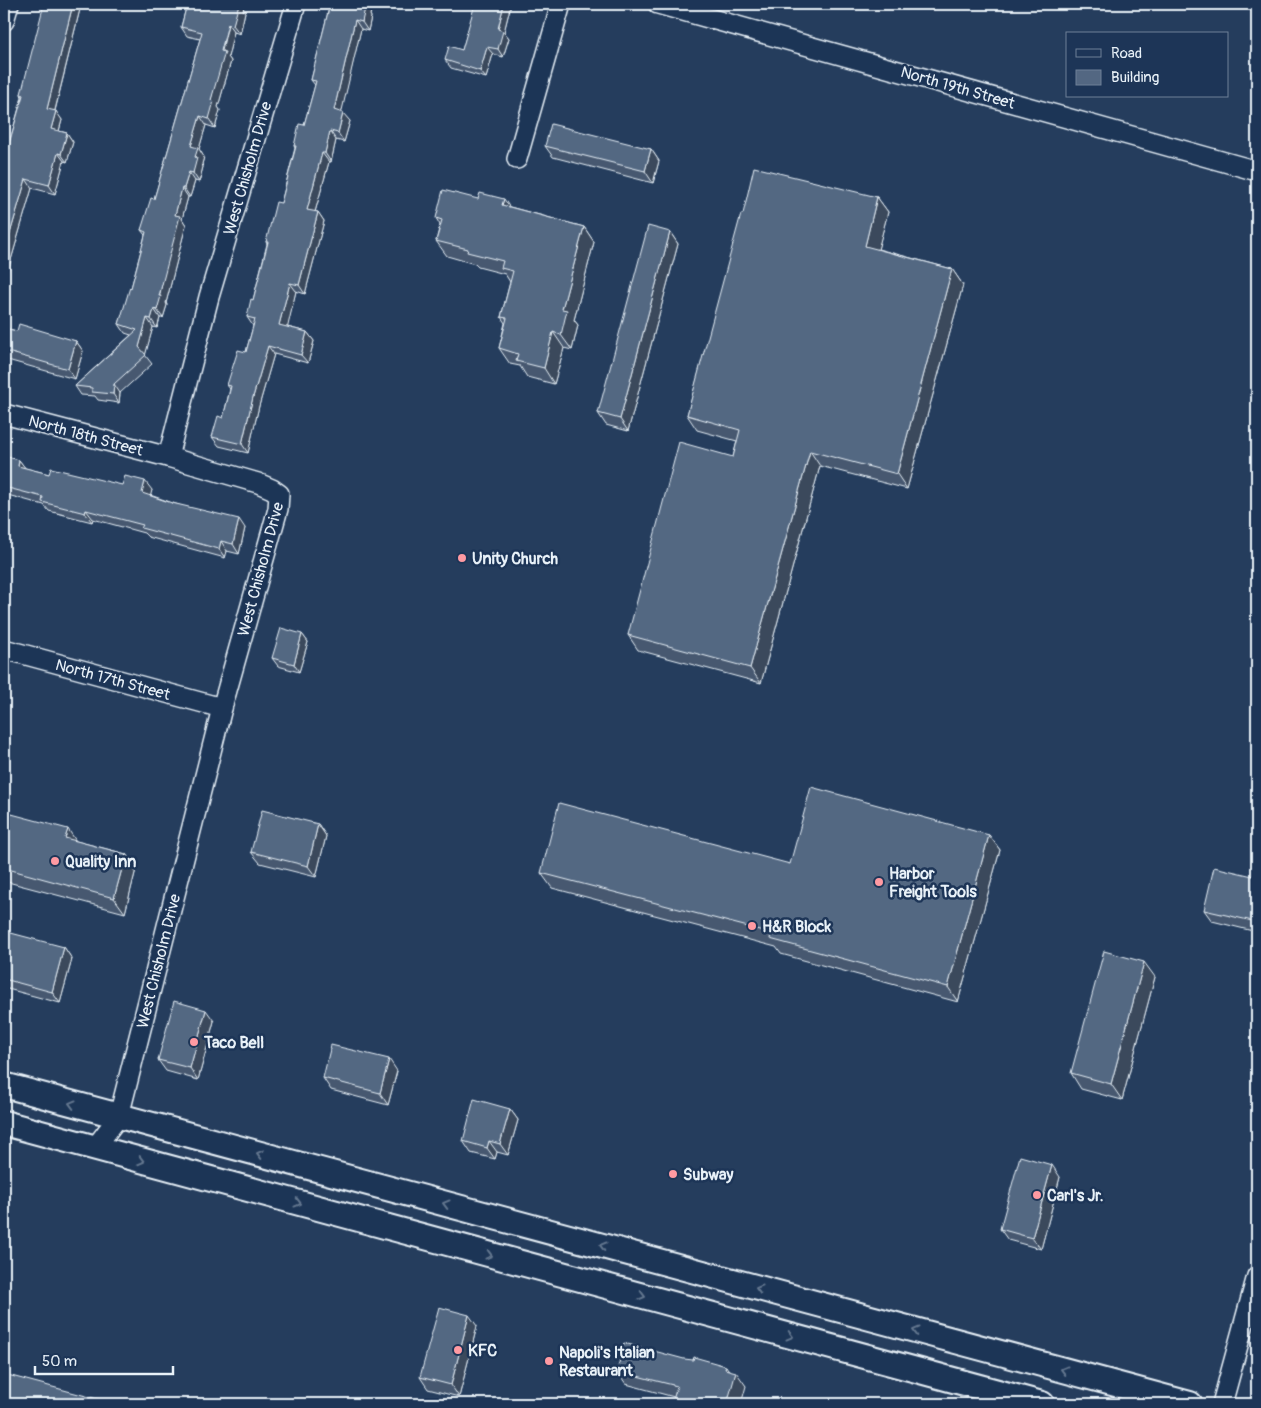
<svg xmlns="http://www.w3.org/2000/svg" width="1261" height="1408" viewBox="0 0 1261 1408" font-family="Pangolin,sans-serif">
  <style>
    .lines { fill: none; stroke-linecap: round; stroke-linejoin: round }
    .minor-casing { stroke: #e8f1f8; stroke-width: 22 }
    .major-casing { stroke: #e8f1f8; stroke-width: 28 }
    .minor { stroke: #1d3557; stroke-width: 19 }
    .major { stroke: #1d3557; stroke-width: 24 }
    .wall { fill: #475970; stroke: #e8f1f8 }
    .shaded-wall { fill: #3a485b; stroke: #e8f1f8 }
    .building { fill: #536782; stroke: #e8f1f8 }
    .oneway { stroke: #64778f }
    .poi-dot { fill: #ff9aa2; stroke: #1d3557; stroke-width: 2 }
    .labels { text-anchor: middle; stroke-width: 5; stroke-linejoin: round; paint-order: stroke }
    .street-label { font-size: 16px; fill: #e8f1f8; stroke: #1d3557 }
    .poi-label { font-size: 16px; font-weight: bold; fill: #e8f1f8; stroke: #1d3557; text-anchor: start }
  </style>
  <rect width="100%" height="100%" fill="#253d5d"/>
  <filter id="ink" filterUnits="userSpaceOnUse"><feTurbulence type="fractalNoise" baseFrequency=".02" numOctaves="2"/><feDisplacementMap in="SourceGraphic" scale="10" xChannelSelector="R" yChannelSelector="G"/><feConvolveMatrix kernelMatrix="1 2 1 2 8 2 1 2 1" color-interpolation-filters="sRGB"/></filter>
  <g filter="url(#ink)">
    <g class="lines">
      <!-- minor casing -->
      <g class="minor-casing">
        <g id="minor">
          <polyline points="658,4 1257,171"/>
          <polyline points="4,21 9,4"/>
          <polyline points="517,159 561,4"/>
          <polyline points="4,414 168,457 258,483 272,489 279,494 278,509 222,708 119,1116 94,1149"/>
          <polyline points="168,457 209,297 296,4"/>
          <polyline points="4,649 222,708"/>
          <polyline points="1222,1404 1257,1276"/>
        </g>
      </g>
      <!-- major casing -->
      <g class="major-casing">
        <g id="major">
          <polyline points="4,1085 1190,1404"/>
          <polyline points="4,1123 1042,1404"/>
        </g>
      </g>
      <!-- minor -->
      <use href="#minor" class="minor"/>
      <!-- major -->
      <use href="#major" class="major"/>
    </g>
    <!-- wall -->
    <g class="wall">
      <polygon points="54,4 85,4 84,6 81,5 55,111 62,120 59,131 67,133 73,142 67,162 64,161 55,194 32,188 4,284 4,153 8,147 22,97 21,94"/>
      <polygon points="187,4 245,4 243,10 245,12 240,34 234,32 228,57 231,61 218,107 220,110 215,128 206,125 199,149 204,157 202,164 203,167 199,182 195,181 190,197 188,197 182,219 186,225 166,303 167,305 163,318 160,318 157,328 153,327 145,355 152,364 120,393 119,403 98,400 95,396 81,395 75,386 131,335 125,333 119,324 131,288 145,235 141,230 154,199 200,39 187,36 181,27"/>
      <polygon points="330,4 373,4 370,15 371,17 368,31 361,29 341,112 350,121 344,142 336,140 331,162 329,162 315,212 318,212 324,221 305,294 296,291 287,327 307,332 314,341 308,363 274,354 259,406 248,453 219,446 212,437 223,418 230,389 227,385 246,352 253,326 247,317 253,300 267,244 266,242 281,203 295,148 294,146 304,125 315,85 311,80"/>
      <polygon points="463,4 511,4 504,32 509,38 503,57 493,54 486,78 451,68 445,60 462,50 475,7"/>
      <polygon points="545,146 651,149 659,161 653,183 553,157"/>
      <polygon points="877,197 888,212 878,249 952,269 963,285 907,489 820,466 761,683 638,650 628,635 733,457 737,441 697,430 687,415 743,214"/>
      <polygon points="510,207 584,227 594,242 574,320 578,325 572,350 564,348 554,384 527,377 520,366 510,364 499,348 505,323 501,317 510,282 505,274 478,267 475,264 447,256 436,241 440,225 436,218"/>
      <polygon points="670,232 678,244 628,431 606,425 598,413"/>
      <polygon points="4,328 17,331 76,341 83,351 75,379 4,359"/>
      <polygon points="4,456 19,460 25,468 49,474 152,490 150,495 245,528 239,554 227,551 225,558 148,537 144,533 93,519 92,522 49,511 44,505 4,494"/>
      <polygon points="302,634 308,642 299,672 278,666 272,658"/>
      <polygon points="4,812 76,841 126,854 136,869 125,913 4,881"/>
      <polygon points="318,824 326,836 316,877 260,863 251,852"/>
      <polygon points="989,835 1000,850 958,1002 781,954 776,947 552,888 541,873 790,864"/>
      <polygon points="1257,877 1257,932 1212,921 1204,910"/>
      <polygon points="4,944 64,947 72,959 60,1003 4,988"/>
      <polygon points="1155,977 1122,1100 1081,1089 1071,1073"/>
      <polygon points="214,1021 198,1080 166,1071 158,1060"/>
      <polygon points="397,1071 388,1105 331,1090 323,1078"/>
      <polygon points="510,1109 518,1120 508,1155 497,1152 495,1159 471,1153 463,1141"/>
      <polygon points="1060,1177 1041,1249 1008,1240 1000,1229"/>
      <polygon points="477,1326 459,1397 428,1389 420,1377"/>
      <polygon points="729,1370 746,1386 674,1397 626,1384 617,1371"/>
    </g>
    <!-- shaded-wall -->
    <g class="shaded-wall">
      <polygon points="73,4 80,4 81,5 53,118 47,109"/>
      <polygon points="237,4 245,4 243,10 245,12 240,34 233,25"/>
      <polygon points="364,4 373,4 370,15 371,17 368,31 362,22"/>
      <polygon points="504,4 511,4 504,32 509,38 503,57 498,49 498,29"/>
      <polygon points="355,20 361,29 340,119 334,110"/>
      <polygon points="228,24 234,32 228,57 231,61 218,107 220,110 215,128 209,119 211,100"/>
      <polygon points="487,47 493,54 486,78 480,71"/>
      <polygon points="56,111 62,120 57,138 51,129"/>
      <polygon points="343,113 350,121 344,142 338,133"/>
      <polygon points="200,116 206,125 199,149 204,157 202,164 203,167 199,182 193,173 195,157 191,146"/>
      <polygon points="330,131 336,140 331,162 325,153"/>
      <polygon points="67,133 73,142 67,162 61,154"/>
      <polygon points="651,149 659,161 653,183 645,171"/>
      <polygon points="58,153 64,161 55,194 49,185"/>
      <polygon points="322,153 329,162 313,219 307,210"/>
      <polygon points="189,172 195,181 190,197 184,188"/>
      <polygon points="26,179 32,188 4,284 4,254"/>
      <polygon points="182,188 188,197 182,219 186,225 166,303 167,305 163,318 157,310 175,215"/>
      <polygon points="877,197 888,212 875,261 865,246"/>
      <polygon points="504,199 514,214 502,205"/>
      <polygon points="318,212 324,221 305,294 299,285"/>
      <polygon points="584,227 594,242 574,320 578,325 572,350 561,335 562,309"/>
      <polygon points="670,232 678,244 628,431 620,419"/>
      <polygon points="952,269 963,285 907,489 897,474"/>
      <polygon points="290,283 296,291 286,334 279,325"/>
      <polygon points="154,309 160,318 157,328 151,319"/>
      <polygon points="147,318 153,327 145,356 139,347"/>
      <polygon points="307,332 314,341 308,363 301,355"/>
      <polygon points="553,332 564,348 554,384 544,368"/>
      <polygon points="76,341 83,351 75,379 68,369"/>
      <polygon points="268,346 274,354 259,406 248,453 242,444 253,397"/>
      <polygon points="114,384 120,393 119,403 113,394"/>
      <polygon points="810,451 820,466 761,683 750,668"/>
      <polygon points="19,460 26,469 18,466"/>
      <polygon points="145,481 152,490 149,502 142,493"/>
      <polygon points="86,510 93,519 92,522 85,513"/>
      <polygon points="239,519 245,528 239,554 233,544"/>
      <polygon points="221,541 227,551 225,558 219,549"/>
      <polygon points="302,634 308,642 299,672 294,664"/>
      <polygon points="318,824 326,836 316,877 308,866"/>
      <polygon points="68,829 78,844 65,838"/>
      <polygon points="989,835 1000,850 958,1002 948,987"/>
      <polygon points="126,854 136,869 125,913 114,898"/>
      <polygon points="64,947 72,959 60,1003 52,992"/>
      <polygon points="1144,962 1155,977 1122,1100 1111,1084"/>
      <polygon points="206,1010 214,1021 198,1080 190,1068"/>
      <polygon points="389,1059 397,1071 388,1105 380,1093"/>
      <polygon points="510,1109 518,1120 508,1155 500,1144"/>
      <polygon points="489,1141 497,1152 495,1159 487,1148"/>
      <polygon points="1052,1165 1060,1177 1041,1249 1032,1238"/>
      <polygon points="469,1315 477,1326 459,1397 451,1385"/>
      <polygon points="726,1366 734,1378 736,1372 746,1386 741,1404 727,1404 725,1369"/>
    </g>
    <!-- building -->
    <g class="building">
      <polygon points="44,4 54,5 54,4 73,4 47,109 56,111 51,129 67,133 61,154 58,153 49,185 26,179 4,254 4,153 6,146 8,147 23,95 21,94"/>
      <polygon points="187,4 239,4 233,25 228,24 221,51 225,52 211,100 214,101 209,119 200,116 191,146 198,148 195,157 197,158 193,173 189,172 184,188 182,188 175,215 180,216 159,296 161,296 157,310 154,309 151,319 147,318 139,347 146,355 114,384 113,394 92,392 92,388 75,386 137,330 119,324 130,287 131,288 146,232 141,230 151,198 154,199 202,32 181,27"/>
      <polygon points="330,4 364,4 363,7 365,8 362,22 355,20 334,110 343,113 338,133 330,131 325,153 322,153 307,210 318,212 299,285 290,283 279,325 307,332 301,355 268,346 253,397 242,444 212,437 218,416 223,418 231,386 227,385 238,350 246,352 255,319 247,317 251,299 253,300 268,242 266,242 276,202 281,203 296,146 294,146 299,124 304,125 316,81 311,80"/>
      <polygon points="475,4 504,4 498,29 503,31 498,49 487,47 480,71 445,60 449,46 462,50"/>
      <polygon points="551,124 651,149 645,171 545,146"/>
      <polygon points="754,167 877,197 865,246 952,269 897,474 810,451 750,668 628,635 679,442 733,457 740,430 687,415 741,214 743,214"/>
      <polygon points="443,190 478,199 480,193 504,199 502,205 584,227 562,309 567,310 561,335 553,332 544,368 516,361 518,354 499,348 507,318 501,317 513,271 501,268 503,261 467,252 468,249 436,241 442,220 436,218"/>
      <polygon points="648,226 670,232 620,419 598,413"/>
      <polygon points="19,324 76,341 68,369 4,351 4,328 17,331"/>
      <polygon points="4,456 19,460 18,466 49,474 51,468 122,485 125,476 145,481 142,493 172,503 239,519 233,544 221,541 219,549 141,528 143,525 86,510 85,513 42,502 43,497 4,487"/>
      <polygon points="281,628 302,634 294,664 272,658"/>
      <polygon points="811,787 989,835 948,987 770,939 771,933 541,873 559,803 790,864"/>
      <polygon points="262,810 318,824 308,866 251,852"/>
      <polygon points="4,812 68,829 65,838 126,854 114,898 4,868"/>
      <polygon points="1214,867 1257,877 1257,922 1204,910"/>
      <polygon points="7,932 64,947 52,992 4,979 4,944"/>
      <polygon points="1104,951 1144,962 1111,1084 1071,1073"/>
      <polygon points="174,1001 206,1010 190,1068 158,1060"/>
      <polygon points="331,1045 389,1059 380,1093 323,1078"/>
      <polygon points="474,1099 510,1109 500,1144 489,1141 487,1148 463,1141"/>
      <polygon points="1020,1156 1052,1165 1032,1238 1000,1229"/>
      <polygon points="439,1307 469,1315 451,1385 420,1377"/>
      <polygon points="624,1343 684,1359 693,1360 694,1357 726,1366 725,1369 736,1372 727,1404 672,1404 677,1386 617,1371"/>
      <polygon points="4,1374 116,1404 4,1404"/>
      <polygon points="120,1399 140,1404 118,1404"/>
    </g>
    <!-- one-way arrows -->
    <defs><path id="oneway-chevron" d="M-2-3.5L2.5 0L-2 3.5" fill="none" stroke-width="1.6" stroke-linecap="round" stroke-linejoin="round" transform="scale(1.25)"/></defs>
    <g class="oneway">
      <use href="#oneway-chevron" transform="translate(72 1104) rotate(-165)"/>
      <use href="#oneway-chevron" transform="translate(260 1154) rotate(-165)"/>
      <use href="#oneway-chevron" transform="translate(141 1161) rotate(15)"/>
      <use href="#oneway-chevron" transform="translate(298 1203) rotate(15)"/>
      <use href="#oneway-chevron" transform="translate(446 1204) rotate(-165)"/>
      <use href="#oneway-chevron" transform="translate(603 1246) rotate(-165)"/>
      <use href="#oneway-chevron" transform="translate(489 1255) rotate(15)"/>
      <use href="#oneway-chevron" transform="translate(759 1289) rotate(-165)"/>
      <use href="#oneway-chevron" transform="translate(642 1296) rotate(15)"/>
      <use href="#oneway-chevron" transform="translate(916 1331) rotate(-165)"/>
      <use href="#oneway-chevron" transform="translate(790 1336) rotate(15)"/>
      <use href="#oneway-chevron" transform="translate(1064 1370) rotate(-165)"/>
    </g>
  </g>
  <!-- markers -->
  <g class="poi-dot">
    <circle cx="462" cy="558" r="5"/>
    <circle cx="55" cy="861" r="5"/>
    <circle cx="879" cy="882" r="5"/>
    <circle cx="752" cy="926" r="5"/>
    <circle cx="194" cy="1042" r="5"/>
    <circle cx="673" cy="1174" r="5"/>
    <circle cx="1037" cy="1195" r="5"/>
    <circle cx="458" cy="1350" r="5"/>
    <circle cx="549" cy="1361" r="5"/>
  </g>
  <g class="labels">
    <!-- street labels -->
    <g class="street-label">
      <text transform="translate(958 87) rotate(16)" y="6">North 19th Street</text>
      <text transform="translate(247 168) rotate(-74)" y="6">West Chisholm Drive</text>
      <text transform="translate(86 435) rotate(15)" y="6">North 18th Street</text>
      <text transform="translate(260 569) rotate(-75)" y="6">West Chisholm Drive</text>
      <text transform="translate(113 679) rotate(15)" y="6">North 17th Street</text>
      <text transform="translate(158 961) rotate(-76)" y="6">West Chisholm Drive</text>
    </g>
    <!-- poi labels -->
    <g class="poi-label">
      <text x="472" y="564">Unity Church</text>
      <text x="65" y="867">Quality Inn</text>
      <text x="889" y="879">Harbor<tspan x="889" dy="18">Freight Tools</tspan></text>
      <text x="762" y="932">H&amp;R Block</text>
      <text x="204" y="1048">Taco Bell</text>
      <text x="683" y="1180">Subway</text>
      <text x="1047" y="1201">Carl's Jr.</text>
      <text x="468" y="1356">KFC</text>
      <text x="559" y="1358">Napoli's Italian<tspan x="559" dy="18">Restaurant</tspan></text>
    </g>
  </g>
  <!-- margin -->
  <rect width="1261" height="1408" fill="none" stroke="#1d3557" stroke-width="20"/>
  <rect x="10" y="10" width="1241" height="1388" fill="none" stroke="#e8f1f8" stroke-width="2" filter="url(#ink)"/>
  <!-- legend -->
  <rect x="1066" y="32" width="162" height="65" fill="#1d3557" stroke="#6e8097"/>
  <rect x="1076" y="49" width="25" height="8" fill="#1d3557" stroke="#6e8097"/>
  <text x="1111" y="58" font-size="15" fill="#e8f1f8">Road</text>
  <rect x="1076" y="70" width="25" height="15" fill="#536782" stroke="#6e8097"/>
  <text x="1111" y="82" font-size="15" fill="#e8f1f8">Building</text>
  <!-- scale -->
  <path d="M35 1366v8h138v-8" fill="none" stroke="#e8f1f8" stroke-width="2.5"/>
  <text x="42" y="1366" font-size="15" fill="#e8f1f8" stroke="#1d3557" stroke-width="4" paint-order="stroke">50 m</text>
</svg>
